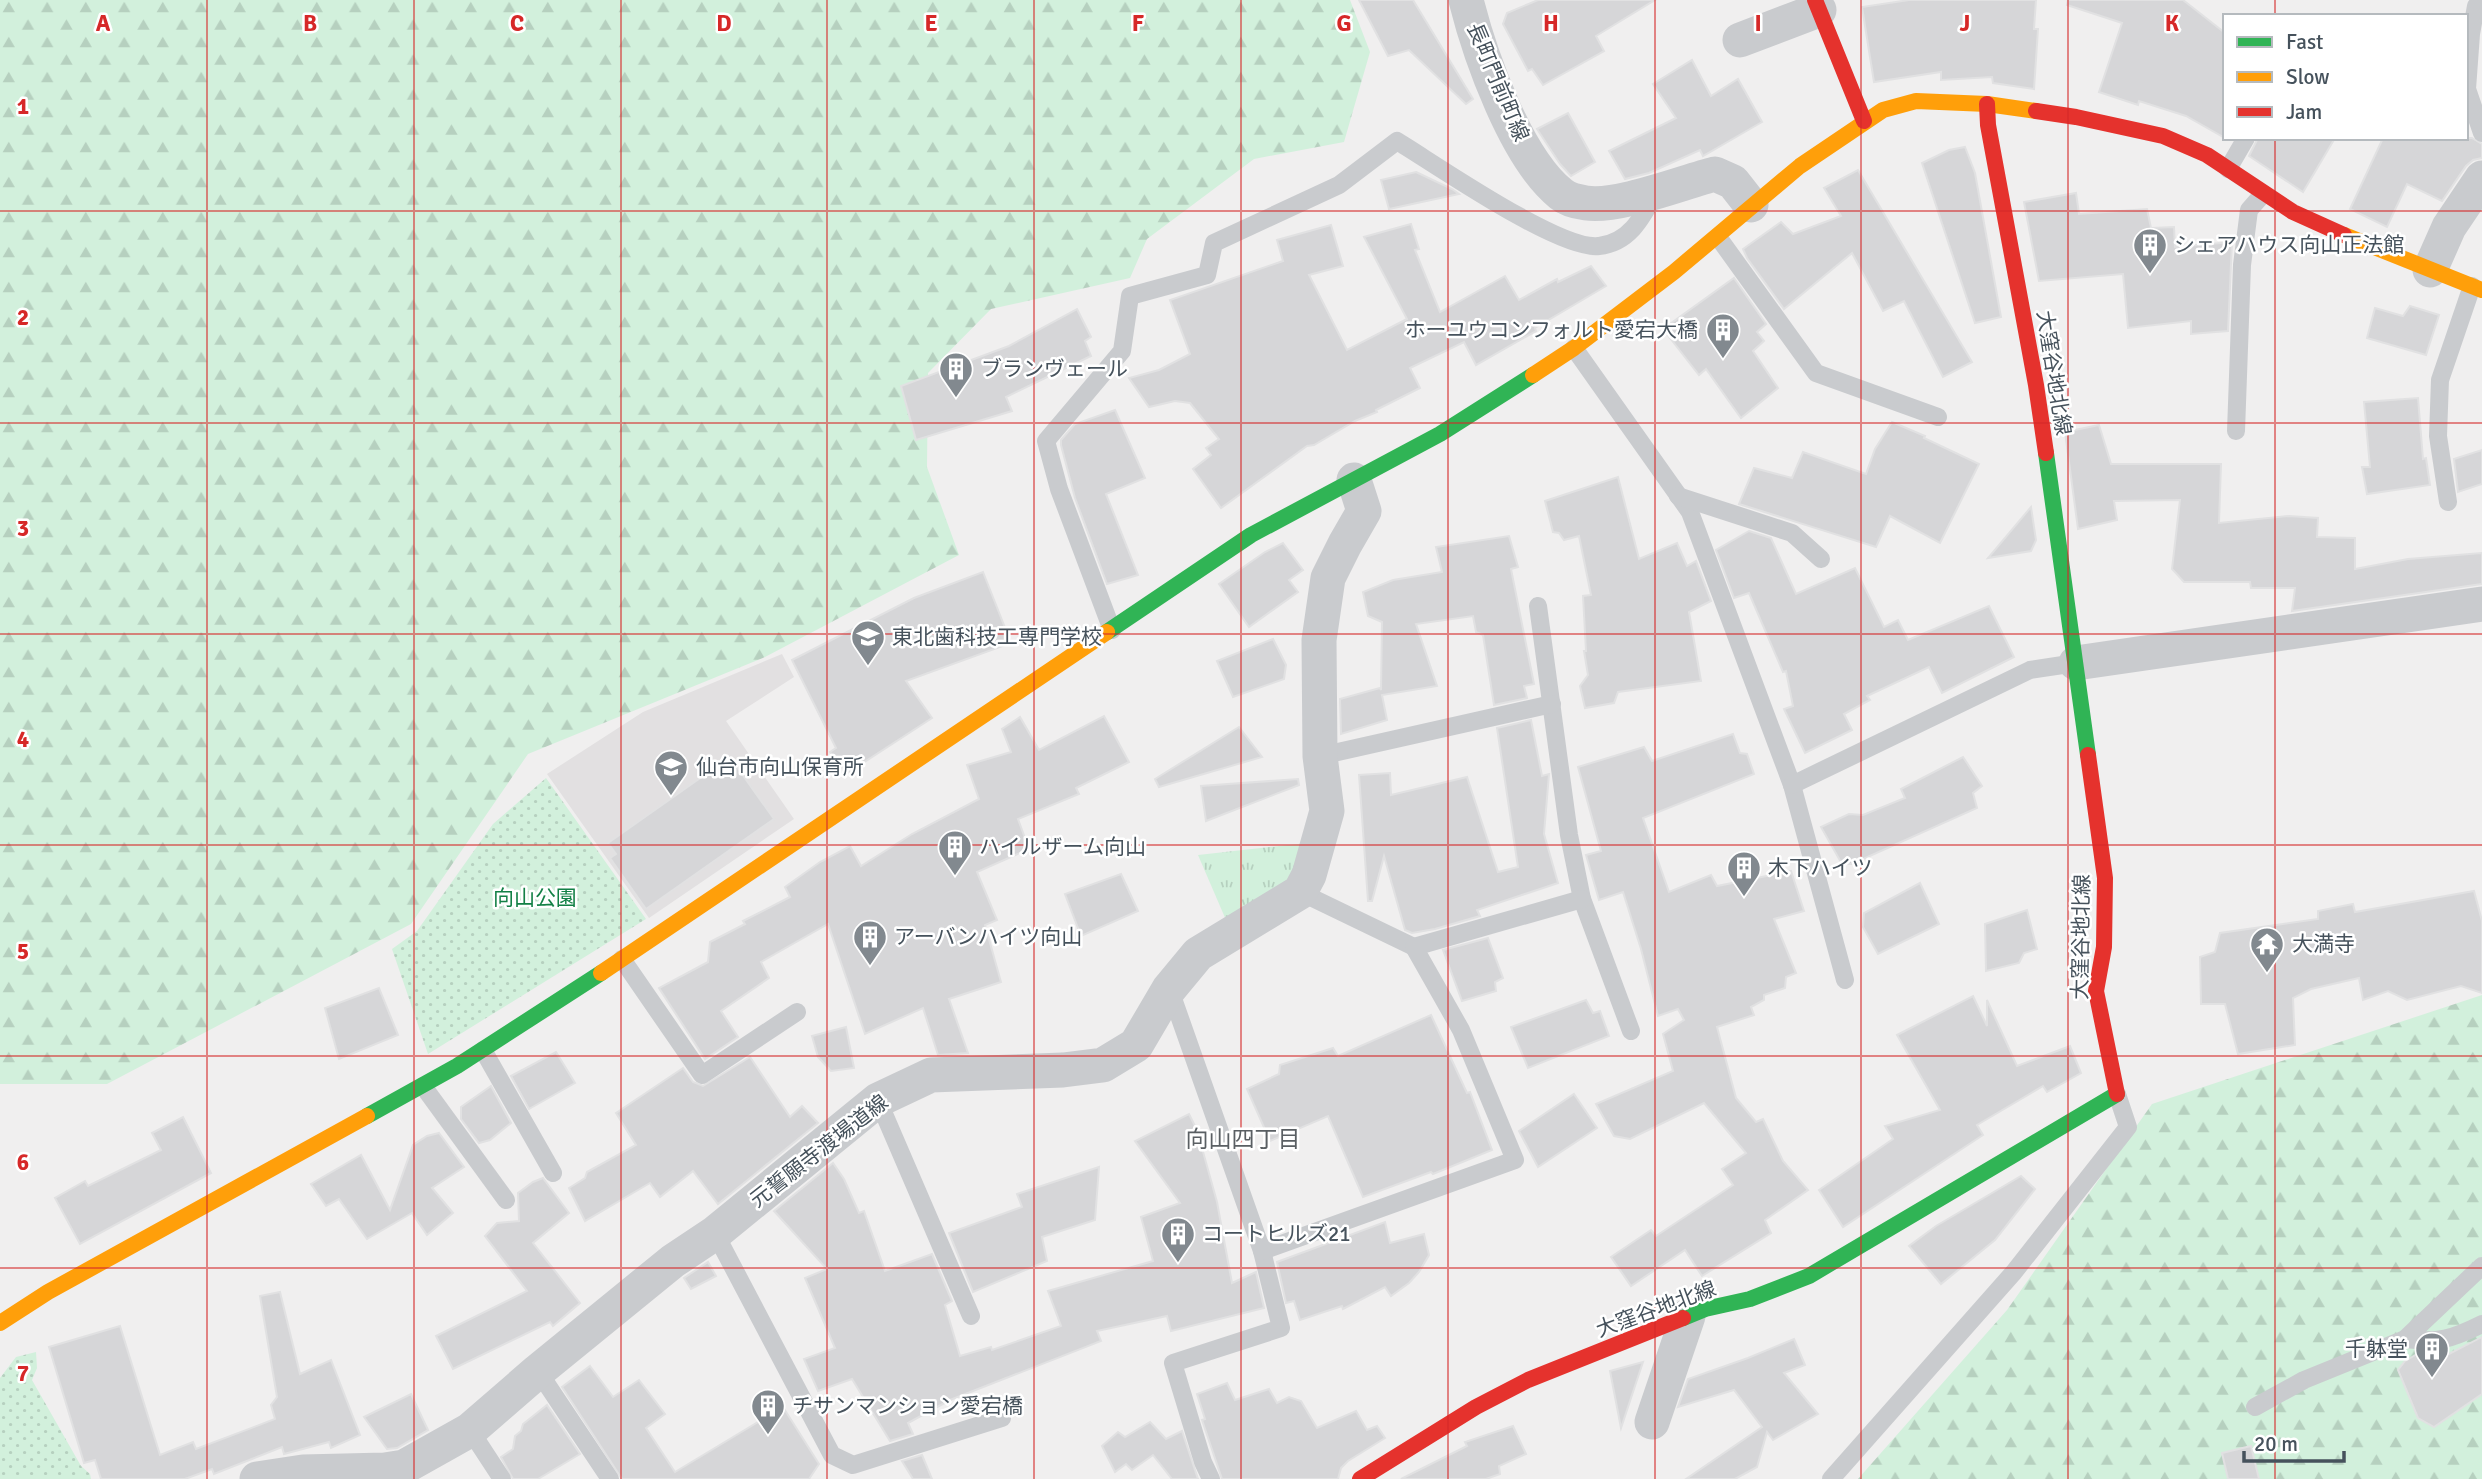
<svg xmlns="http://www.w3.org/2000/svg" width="2482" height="1479" viewBox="0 0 2482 1479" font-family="Signika,'Noto Sans JP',sans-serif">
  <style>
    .education { fill: #e2e0e1 }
    .grass { fill: url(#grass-tufts) }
    .forest { fill: url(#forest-firs) }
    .park { fill: url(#park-dots) }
    .building { fill: #d6d6d8; stroke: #e1e1e2; stroke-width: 2 }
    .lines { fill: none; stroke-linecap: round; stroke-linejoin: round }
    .lane { stroke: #c9cbce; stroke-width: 18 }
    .street { stroke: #c9cbce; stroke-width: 35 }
    .fast { stroke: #30b455; stroke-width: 16 }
    .slow { stroke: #ff9f0a; stroke-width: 16 }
    .jam { stroke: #e5322d; stroke-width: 16 }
    .grid { fill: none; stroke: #d62828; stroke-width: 2; stroke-opacity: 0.55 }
    .labels { text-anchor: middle; stroke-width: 5; stroke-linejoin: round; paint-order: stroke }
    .street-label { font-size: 21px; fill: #46525c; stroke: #fff }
    .poi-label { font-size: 21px; fill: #46525c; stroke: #fff; text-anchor: start }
    .park-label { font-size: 21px; fill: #138046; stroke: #fff }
    .neighbourhood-label { font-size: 23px; fill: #5a5f63; stroke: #fff }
    .grid-label { font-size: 23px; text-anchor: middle; font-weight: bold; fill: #d62828; stroke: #fff; stroke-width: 5; stroke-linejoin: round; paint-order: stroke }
  </style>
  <defs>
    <pattern id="grass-tufts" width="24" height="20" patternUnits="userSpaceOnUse" patternTransform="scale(1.75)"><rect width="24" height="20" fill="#d2f0dc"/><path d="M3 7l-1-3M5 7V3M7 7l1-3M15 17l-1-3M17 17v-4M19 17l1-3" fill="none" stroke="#b6d0bf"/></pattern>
    <pattern id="forest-firs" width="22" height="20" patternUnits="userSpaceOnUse" patternTransform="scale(1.75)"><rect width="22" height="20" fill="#d2f0dc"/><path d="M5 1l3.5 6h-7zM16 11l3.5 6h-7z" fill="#b6d0bf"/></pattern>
    <pattern id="park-dots" width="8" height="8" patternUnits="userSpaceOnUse" patternTransform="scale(1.75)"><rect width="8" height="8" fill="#d2f0dc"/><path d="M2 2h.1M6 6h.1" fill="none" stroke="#b6d0bf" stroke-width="1.8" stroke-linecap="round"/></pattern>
  </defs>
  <rect width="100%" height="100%" fill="#f0efef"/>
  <!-- education -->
  <polygon class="education" points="782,654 794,677 726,721 794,819 649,918 547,774 643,712"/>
  <!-- grass -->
  <polygon class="grass" points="1307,843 1301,865 1282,887 1226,920 1198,855"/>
  <!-- forest -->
  <g class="forest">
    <polygon points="0,0 1350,0 1370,52 1344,142 1254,159 1147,239 1130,278 991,309 928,373 927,467 959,555 765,657 528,754 411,924 107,1084 0,1084"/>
    <polygon points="2482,995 2482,1479 1858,1479 2007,1310 2152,1104"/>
  </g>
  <!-- park -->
  <g class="park">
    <polygon points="546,778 646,919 428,1054 392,949 417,931 493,824"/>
    <polygon points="36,1352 37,1368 32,1380 81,1466 90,1474 91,1479 0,1479 0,1378 16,1357"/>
  </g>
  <!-- building -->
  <g class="building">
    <polygon points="1359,0 1413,0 1473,99 1466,104 1409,50 1388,56"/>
    <polygon points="1538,0 1655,0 1596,36 1604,51 1543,85 1532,69 1528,71 1503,24 1507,13"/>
    <polygon points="1909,0 2036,0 2034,29 2038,29 2034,89 1993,83 1992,77 1941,80 1941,72 1874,82 1862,7"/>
    <polygon points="2068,0 2183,0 2225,33 2225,138 2186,116 2139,101 2138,105 2099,92 2122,23 2067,5"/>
    <polygon points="1692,60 1711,96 1738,79 1762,122 1703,156 1700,150 1649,173 1625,179 1609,151 1676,118 1653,84"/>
    <polygon points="1568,113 1595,162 1571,176 1560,164 1537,129"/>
    <polygon points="2258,138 2335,138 2303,192 2249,156"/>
    <polygon points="2383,138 2472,138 2482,144 2482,158 2473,160 2466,166 2442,201 2407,184 2387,227 2350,209"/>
    <polygon points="1965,147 1975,173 2001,317 1975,323 1922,163 1949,150"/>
    <polygon points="1858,170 1972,362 1943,377 1904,301 1883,311 1852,253 1784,309 1747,258 1743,249 1781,222 1793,234 1841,216 1824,188"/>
    <polygon points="1416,172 1452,189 1459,194 1389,209 1381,180"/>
    <polygon points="2076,193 2079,214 2147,209 2151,228 2174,227 2175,247 2232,242 2228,331 2191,334 2191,321 2128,328 2123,274 2039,281 2024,202"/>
    <polygon points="1411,224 1419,249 1415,250 1440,312 1505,276 1519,300 1557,279 1558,282 1591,266 1606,286 1535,328 1536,331 1476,365 1464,342 1410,368 1420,388 1376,410 1377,412 1355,421 1314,445 1307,446 1221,508 1193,469 1211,455 1206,448 1219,439 1190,403 1175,401 1149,407 1129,378 1159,370 1190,354 1170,300 1283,261 1277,240 1331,225 1343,266 1309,275 1347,350 1407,319 1364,237"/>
    <polygon points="1734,278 1766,324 1757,332 1764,341 1753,351 1778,388 1741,418 1706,369 1699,375 1663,329"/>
    <polygon points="2410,306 2439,315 2426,355 2367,338 2375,308 2403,316"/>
    <polygon points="1077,309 1091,337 1085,341 1091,356 1006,397 1012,411 916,440 901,386 1009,346"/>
    <polygon points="2418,398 2423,459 2426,458 2430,485 2367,494 2362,467 2370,467 2364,402"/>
    <polygon points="1115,410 1145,478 1106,494 1138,575 1107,584 1075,498 1061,445 1061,440 1075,424"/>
    <polygon points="1892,422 1925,436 1924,438 1979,464 1940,543 1890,516 1876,547 1739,504 1754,468 1792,478 1803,452 1866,474 1875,449"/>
    <polygon points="2099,425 2111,464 2221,464 2219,523 2289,516 2318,518 2317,537 2355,538 2355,569 2408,559 2482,553 2482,584 2292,611 2295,588 2251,588 2250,582 2184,582 2172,569 2180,500 2114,501 2117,520 2078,529 2065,432"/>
    <polygon points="2482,450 2482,484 2458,492 2454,459"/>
    <polygon points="1618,477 1639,559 1677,543 1687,566 1696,561 1711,601 1689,612 1701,681 1618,692 1614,703 1585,708 1580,686 1588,675 1584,651 1586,651 1583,596 1591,595 1579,536 1564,540 1559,533 1553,532 1545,501"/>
    <polygon points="2031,507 2036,540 2031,551 1988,558"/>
    <polygon points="1749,531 1771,538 1796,594 1855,568 1884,627 1898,620 1908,640 1989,606 2014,657 1942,693 1929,667 1867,696 1870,700 1844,714 1852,730 1805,753 1784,709 1793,706 1786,671 1783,672 1749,593 1734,598 1716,550"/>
    <polygon points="1509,536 1518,567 1511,569 1534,684 1524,686 1527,698 1494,705 1483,635 1476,632 1473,616 1416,624 1437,686 1382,695 1387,720 1341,734 1340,699 1380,688 1381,690 1382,622 1368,616 1363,592 1393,580 1442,572 1436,547"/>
    <polygon points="1283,543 1303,570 1289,580 1298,592 1249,627 1219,584 1265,552"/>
    <polygon points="983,572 1011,643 906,681 932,718 846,774 830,752 836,748 792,660 914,598"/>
    <polygon points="1273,639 1286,665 1284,679 1233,697 1217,661"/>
    <polygon points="1104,716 1129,762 1076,788 1079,794 1018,819 1029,849 977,872 997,920 985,925 1001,982 949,999 968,1053 938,1055 923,1008 865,1034 828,924 761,962 769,978 721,1011 738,1037 705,1059 659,988 708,962 710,942 745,924 743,921 790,897 785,887 820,862 850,846 861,866 912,834 979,799 967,765 1011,752 1002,729 1020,717 1039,750"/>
    <polygon points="1531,720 1542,776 1549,774 1544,834 1558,883 1477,910 1480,916 1435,929 1412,933 1405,930 1384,856 1372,901 1368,901 1359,775 1390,773 1391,795 1467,777 1498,872 1518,867 1497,728"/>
    <polygon points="1239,727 1262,757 1159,787 1155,779"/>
    <polygon points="1733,734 1740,753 1747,754 1754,774 1643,818 1669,892 1711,875 1717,886 1791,871 1804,911 1774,919 1796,973 1786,977 1785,988 1764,995 1764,1000 1751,1007 1754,1015 1717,1027 1736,1098 1756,1122 1763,1119 1783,1161 1808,1190 1765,1220 1771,1233 1702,1276 1685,1250 1631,1286 1611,1257 1651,1230 1656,1236 1733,1185 1722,1169 1746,1153 1704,1103 1630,1139 1614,1136 1596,1104 1673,1071 1663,1034 1684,1020 1678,1009 1658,1016 1641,949 1623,892 1599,900 1586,855 1601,851 1578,767 1644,747 1652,761"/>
    <polygon points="730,757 774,819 646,909 610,858 616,854 608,843"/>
    <polygon points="1963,757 1982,786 1973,793 1977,808 1852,864 1842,864 1821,827 1849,814 1863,815 1905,798 1901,789"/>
    <polygon points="1298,779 1299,785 1206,821 1201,786"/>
    <polygon points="1121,874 1138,911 1081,936 1065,894"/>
    <polygon points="1920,883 1939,924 1878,954 1863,927 1864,913"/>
    <polygon points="2474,891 2482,921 2482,993 2461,986 2407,1000 2388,991 2363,1000 2359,978 2311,989 2293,998 2295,1045 2238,1054 2225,1004 2201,1004 2200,957 2215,952 2220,933 2318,919 2318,911 2353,904 2355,912"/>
    <polygon points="2027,910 2037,949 2024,953 2019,963 1986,971 1985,924"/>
    <polygon points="1488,938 1503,978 1495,982 1496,991 1462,1001 1443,950"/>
    <polygon points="379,988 398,1035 339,1059 325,1008"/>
    <polygon points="1973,996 1987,1026 1987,1000 2017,1066 2070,1046 2081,1073 2047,1092 2043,1086 1977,1125 1983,1135 1843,1227 1819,1190 1893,1139 1885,1126 1940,1110 1897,1035"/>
    <polygon points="1586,1000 1593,1013 1600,1011 1609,1036 1528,1068 1511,1027"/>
    <polygon points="1431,1015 1467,1093 1470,1092 1492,1150 1433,1174 1431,1172 1363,1197 1328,1116 1270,1141 1247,1089 1279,1074 1280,1065 1333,1048 1338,1056"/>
    <polygon points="846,1027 854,1068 831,1071 818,1057 812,1036"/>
    <polygon points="556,1052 575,1083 529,1109 511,1076"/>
    <polygon points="750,1057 790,1117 802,1106 818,1123 718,1204 693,1171 660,1197 650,1183 585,1221 569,1188 585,1178 587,1172 636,1145 616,1113 683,1068 693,1082 703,1086"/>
    <polygon points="491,1086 511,1123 490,1140 479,1143 461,1119 461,1107"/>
    <polygon points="1574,1094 1597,1128 1538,1167 1519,1131"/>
    <polygon points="1189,1114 1197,1130 1217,1202 1232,1283 1256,1272 1264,1308 1171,1331 1167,1316 1097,1331 1101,1341 950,1400 908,1423 913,1434 890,1441 852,1379 818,1391 804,1359 835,1348 805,1278 827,1269 774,1211 833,1163 844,1179 859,1213 864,1211 885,1271 932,1254 952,1301 945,1305 960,1356 991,1347 992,1350 1061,1326 1048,1291 1153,1261 1141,1217 1180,1203 1135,1141"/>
    <polygon points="183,1117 211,1173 80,1244 55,1198 85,1181 88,1186 161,1150 152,1133"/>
    <polygon points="439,1133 464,1167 432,1188 453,1213 427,1235 412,1213 367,1239 339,1199 326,1206 311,1184 361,1155 390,1210 413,1145 427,1136"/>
    <polygon points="1099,1167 1095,1220 1042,1237 1047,1261 973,1292 949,1233 1022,1207 1017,1194"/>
    <polygon points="2021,1176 2035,1189 1995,1240 1941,1284 1909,1246 1936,1226"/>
    <polygon points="543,1178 569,1213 533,1243 580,1303 553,1326 550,1322 453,1369 436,1336 527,1291 485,1236 497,1223 519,1221 518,1193 533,1182"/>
    <polygon points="1385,1222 1390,1243 1424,1234 1429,1255 1419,1272 1409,1283 1391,1296 1385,1287 1343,1309 1342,1306 1300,1320 1294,1301 1286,1303 1277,1262"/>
    <polygon points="708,1262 716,1276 691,1289 684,1278"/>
    <polygon points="280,1292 300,1374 331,1360 360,1435 331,1448 329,1442 284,1454 282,1447 214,1474 212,1469 185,1479 101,1479 95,1460 84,1463 49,1347 120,1326 160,1455 193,1442 196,1449 275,1419 271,1405 277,1397 260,1296"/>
    <polygon points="2482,1337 2482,1394 2434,1427 2418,1418 2398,1370 2405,1361 2421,1352 2446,1350 2449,1354"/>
    <polygon points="1794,1339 1805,1365 1784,1373 1818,1414 1773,1440 1767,1432 1757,1467 1735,1479 1686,1479 1762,1427 1734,1390 1678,1407 1688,1379 1748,1358"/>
    <polygon points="1643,1362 1621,1428 1610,1371"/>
    <polygon points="590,1366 613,1397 639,1380 665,1414 646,1428 675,1472 783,1407 819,1464 809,1479 622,1479 562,1387"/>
    <polygon points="1227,1383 1235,1400 1269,1389 1277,1403 1289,1397 1301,1401 1317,1428 1356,1411 1367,1430 1377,1426 1385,1438 1348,1461 1341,1468 1338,1479 1222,1479 1202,1420 1205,1419 1197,1394"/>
    <polygon points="411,1394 428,1430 397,1448 387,1449 364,1417"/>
    <polygon points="547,1405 580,1454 538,1479 513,1479 501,1457 513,1449 515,1436 521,1431 523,1424"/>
    <polygon points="1150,1422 1166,1439 1182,1431 1198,1479 1172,1479 1153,1455 1132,1470 1126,1464 1115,1472 1102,1446 1118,1432 1125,1437"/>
    <polygon points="1513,1426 1526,1454 1499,1466 1500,1474 1486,1479 1401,1479 1467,1446 1465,1442"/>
    <polygon points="2251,1446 2259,1479 2228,1479 2222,1453"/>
    <polygon points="922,1455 932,1479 913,1479 902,1461"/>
  </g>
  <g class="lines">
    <!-- lane -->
    <g class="lane">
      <polyline points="2482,7 2476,6 2471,34 2467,89 2482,133"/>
      <polyline points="2228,169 2246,138"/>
      <polyline points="1718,237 1816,373 1938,417"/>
      <polyline points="1574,348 1690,512 1792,785 1845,980"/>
      <polyline points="2236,431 2242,265 2249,210 2263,194"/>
      <polyline points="1678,496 1792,533 1821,559"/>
      <polyline points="2448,502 2438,436 2440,380 2472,286"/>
      <polyline points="1538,606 1569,835 1582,899 1631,1031"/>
      <path d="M1112,630L1059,489L1046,441L1122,351L1130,296L1207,275L1214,243L1339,185L1397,141C1435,164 1560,251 1599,246C1629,243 1642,218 1655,194"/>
      <polyline points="1320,756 1552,704"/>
      <polyline points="1792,785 2030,670 2076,663"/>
      <polyline points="1300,892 1414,947"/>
      <polyline points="622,959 702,1075 797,1012"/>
      <polyline points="1170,990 1262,1251 1281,1328 1173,1363 1203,1462 1211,1479"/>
      <polyline points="483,1050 553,1173"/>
      <polyline points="423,1086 506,1200"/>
      <polyline points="878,1100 971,1316"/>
      <polyline points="715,1233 832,1455 853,1465 1002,1418"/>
      <polyline points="1262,1251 1515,1160 1461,1030 1414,947 1582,899"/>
      <path d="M2405,1339C2439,1343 2452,1339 2482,1324"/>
      <polyline points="538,1371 610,1479"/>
      <polyline points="2255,1407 2304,1380 2405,1339 2482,1266"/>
      <polyline points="470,1430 502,1479"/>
      <polyline points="1831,1479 2014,1272 2128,1127 2117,1094"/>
    </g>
    <!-- street -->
    <g class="street">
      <path d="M1466,0C1480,56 1516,158 1561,194C1567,199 1579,202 1586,203C1618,208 1683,182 1715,174L1733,182L1751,205"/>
      <polyline points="1740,40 1819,10"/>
      <polyline points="2430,270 2449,227 2482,178"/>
      <polyline points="2076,663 2482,604"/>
      <polyline points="1652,1422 1688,1316"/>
      <polyline points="257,1479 303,1472 385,1470 404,1467 470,1430 538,1371 673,1261 715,1233 878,1100 931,1075 1063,1070 1103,1065 1136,1045 1169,989 1198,954 1300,892 1309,875 1327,811 1320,756 1319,640 1328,578 1345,544 1364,511 1354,480"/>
    </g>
    <!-- fast -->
    <g class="fast">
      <polyline points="2046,453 2088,755"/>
      <polyline points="1107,632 1251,535 1440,434 1533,375"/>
      <polyline points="367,1116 457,1066 601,973"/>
      <polyline points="1683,1318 1705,1309 1750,1299 1809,1276 2117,1094"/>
    </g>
    <!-- slow -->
    <g class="slow">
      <polyline points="2344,235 2482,290"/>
      <polyline points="1533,375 1574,348 1674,272 1800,166 1883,110 1916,101 1987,104 2036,111"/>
      <polyline points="601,973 1107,632"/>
      <polyline points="0,1323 48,1292 367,1116"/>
    </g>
    <!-- jam -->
    <g class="jam">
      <polyline points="1815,0 1864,121"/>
      <polyline points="1987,104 1988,125 2036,385 2046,453"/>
      <polyline points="2036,111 2076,117 2163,136 2207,155 2293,212 2344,235"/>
      <polyline points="2088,755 2105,878 2104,947 2096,991 2117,1094"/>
      <polyline points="1360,1479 1476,1407 1528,1380 1683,1318"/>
    </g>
  </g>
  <!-- grid -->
  <path class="grid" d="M207,0V1479M414,0V1479M621,0V1479M827,0V1479M1034,0V1479M1241,0V1479M1448,0V1479M1655,0V1479M1861,0V1479M2068,0V1479M2275,0V16M2275,138V1479M0,211H2482M0,423H2482M0,634H2482M0,845H2482M0,1056H2482M0,1268H2482"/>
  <!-- icons -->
  <defs>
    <g id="building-pin" transform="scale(1.75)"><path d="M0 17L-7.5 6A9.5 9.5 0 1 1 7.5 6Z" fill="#82898f" stroke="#fff"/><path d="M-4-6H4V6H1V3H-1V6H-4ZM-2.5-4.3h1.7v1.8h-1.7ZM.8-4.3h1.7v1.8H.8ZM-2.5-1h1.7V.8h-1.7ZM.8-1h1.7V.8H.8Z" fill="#fff"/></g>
    <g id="university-pin" transform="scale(1.75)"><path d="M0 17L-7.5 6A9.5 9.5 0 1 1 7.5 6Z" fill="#82898f" stroke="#fff"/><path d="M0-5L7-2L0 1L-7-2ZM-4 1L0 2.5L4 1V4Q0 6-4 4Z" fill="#fff"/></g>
    <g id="school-pin" transform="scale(1.75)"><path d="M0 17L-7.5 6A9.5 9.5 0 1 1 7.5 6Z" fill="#82898f" stroke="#fff"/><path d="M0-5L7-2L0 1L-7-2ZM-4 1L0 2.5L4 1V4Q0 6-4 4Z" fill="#fff"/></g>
    <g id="temple-pin" transform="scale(1.75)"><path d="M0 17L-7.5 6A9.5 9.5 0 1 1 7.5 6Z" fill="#82898f" stroke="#fff"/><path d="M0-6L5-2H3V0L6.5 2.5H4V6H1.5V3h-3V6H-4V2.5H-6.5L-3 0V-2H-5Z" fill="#fff"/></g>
  </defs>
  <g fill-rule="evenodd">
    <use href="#building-pin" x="2150" y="245"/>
    <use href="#building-pin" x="1723" y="330"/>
    <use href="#building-pin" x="956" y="369"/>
    <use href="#university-pin" x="868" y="637"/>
    <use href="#school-pin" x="671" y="767"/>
    <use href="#building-pin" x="955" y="847"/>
    <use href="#building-pin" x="1744" y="868"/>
    <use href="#building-pin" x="870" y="937"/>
    <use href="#temple-pin" x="2267" y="944"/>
    <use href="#building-pin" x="1178" y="1234"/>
    <use href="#building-pin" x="2432" y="1349"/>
    <use href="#building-pin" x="768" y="1406"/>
  </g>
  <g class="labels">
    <!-- street labels -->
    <g class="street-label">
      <text transform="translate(1498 82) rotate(67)" y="7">長町門前町線</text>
      <text transform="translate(2054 373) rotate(81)" y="7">大窪谷地北線</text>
      <text transform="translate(2081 937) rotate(-89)" y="7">大窪谷地北線</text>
      <text transform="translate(819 1151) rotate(-38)" y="7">元誓願寺渡場道線</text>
      <text transform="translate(1656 1309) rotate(-20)" y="7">大窪谷地北線</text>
    </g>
    <!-- poi labels -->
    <g class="poi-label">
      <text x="2174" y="252">シェアハウス向山正法館</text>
      <text x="1698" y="337" text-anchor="end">ホーユウコンフォルト愛宕大橋</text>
      <text x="981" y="376">ブランヴェール</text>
      <text x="892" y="644">東北歯科技工専門学校</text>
      <text x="696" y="774">仙台市向山保育所</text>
      <text x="979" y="854">ハイルザーム向山</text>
      <text x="1768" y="875">木下ハイツ</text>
      <text x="894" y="944">アーバンハイツ向山</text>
      <text x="2292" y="951">大満寺</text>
      <text x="1202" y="1241">コートヒルズ21</text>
      <text x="2408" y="1356" text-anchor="end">千躰堂</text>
      <text x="792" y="1413">チサンマンション愛宕橋</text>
    </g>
    <!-- park labels -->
    <g class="park-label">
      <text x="535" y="905">向山公園</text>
    </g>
    <!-- neighbourhood labels -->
    <g class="neighbourhood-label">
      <text x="1243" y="1147">向山四丁目</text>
    </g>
  </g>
  <g class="grid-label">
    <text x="103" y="31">A</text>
    <text x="310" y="31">B</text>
    <text x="517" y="31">C</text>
    <text x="724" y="31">D</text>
    <text x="931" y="31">E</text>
    <text x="1138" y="31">F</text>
    <text x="1344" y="31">G</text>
    <text x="1551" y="31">H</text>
    <text x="1758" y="31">I</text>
    <text x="1965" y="31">J</text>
    <text x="2172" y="31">K</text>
    <text x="23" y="114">1</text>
    <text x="23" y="325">2</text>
    <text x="23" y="536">3</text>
    <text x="23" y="747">4</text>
    <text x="23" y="959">5</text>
    <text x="23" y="1170">6</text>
    <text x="23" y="1381">7</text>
  </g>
  <!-- legend -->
  <rect x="2223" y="14" width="245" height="126" fill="#ffffff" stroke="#b5babe" stroke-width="2"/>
  <rect x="2237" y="37" width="35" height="10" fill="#30b455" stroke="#b5babe" stroke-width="2"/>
  <text x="2286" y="49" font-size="21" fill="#46525c">Fast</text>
  <rect x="2237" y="72" width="35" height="10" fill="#ff9f0a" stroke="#b5babe" stroke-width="2"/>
  <text x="2286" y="84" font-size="21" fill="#46525c">Slow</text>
  <rect x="2237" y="107" width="35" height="10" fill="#e5322d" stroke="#b5babe" stroke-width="2"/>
  <text x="2286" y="119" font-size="21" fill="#46525c">Jam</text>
  <!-- scale -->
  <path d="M2244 1451v10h100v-10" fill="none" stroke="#46525c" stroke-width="3.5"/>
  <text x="2254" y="1451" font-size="21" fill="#46525c" stroke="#ffffff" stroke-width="5" paint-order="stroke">20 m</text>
</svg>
